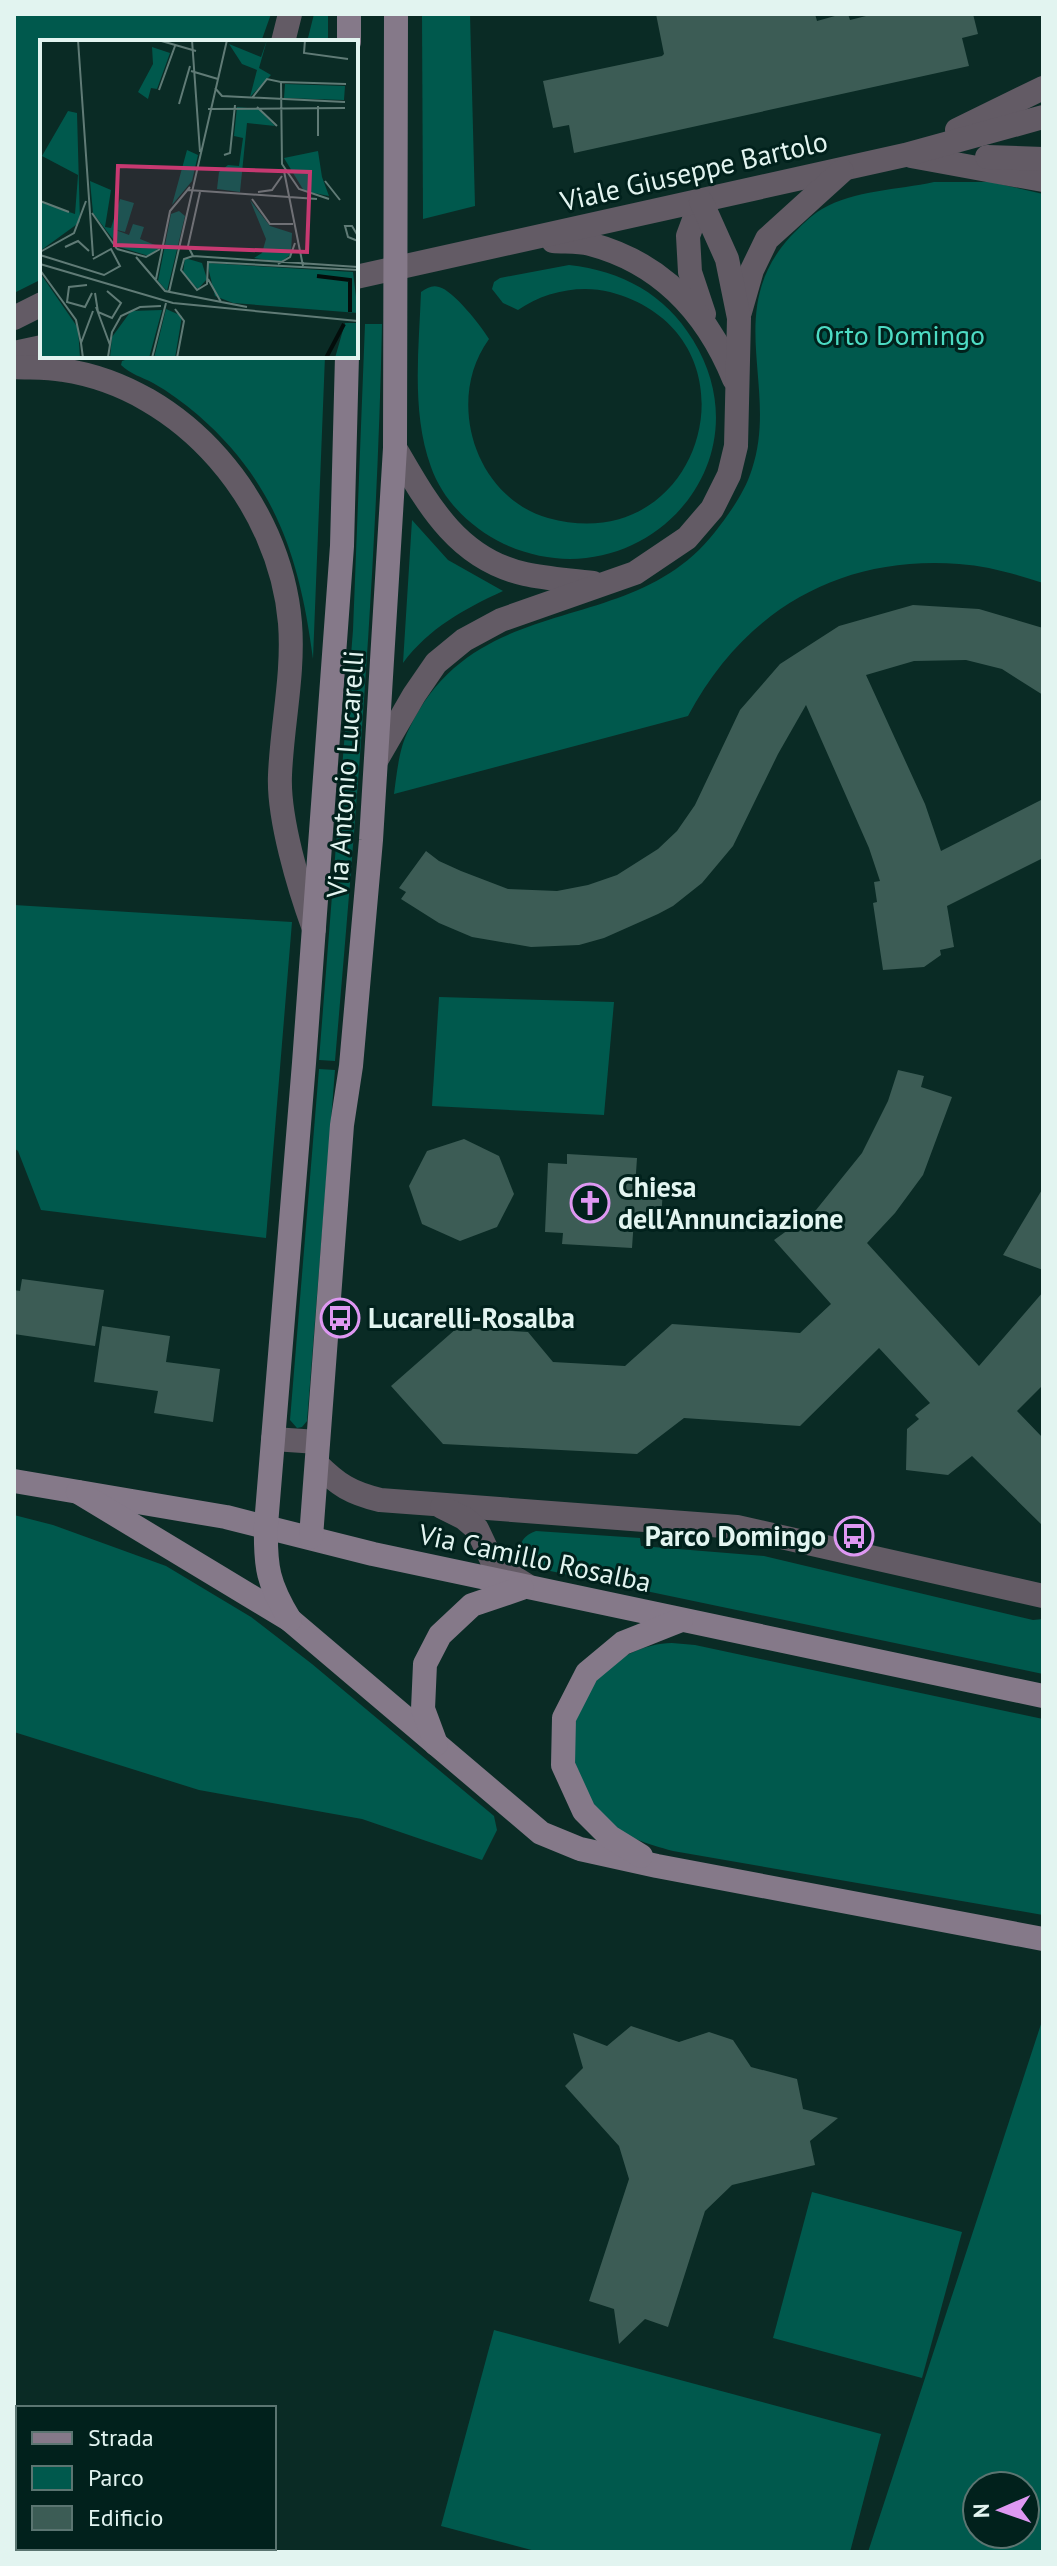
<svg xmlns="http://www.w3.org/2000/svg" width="1057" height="2566" viewBox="0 0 1057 2566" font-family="'PT Sans',sans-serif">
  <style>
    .green { fill: #00594d; fill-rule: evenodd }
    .building { fill: #3c5c55 }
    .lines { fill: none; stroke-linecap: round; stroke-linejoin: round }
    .street { stroke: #635b65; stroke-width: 24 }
    .secondary { stroke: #857989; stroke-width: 24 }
    .labels { text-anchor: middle; stroke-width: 6; stroke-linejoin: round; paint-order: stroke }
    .street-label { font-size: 28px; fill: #e2f4f0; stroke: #01211c }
    .park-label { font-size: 28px; fill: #4ddbc3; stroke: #01211c }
    .poi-label { font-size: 28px; font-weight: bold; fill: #e2f4f0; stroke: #01211c; text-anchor: start }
    .inset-river { fill: none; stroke: #030d0b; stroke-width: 4 }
    .inset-road { fill: none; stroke: #607b76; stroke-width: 2 }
    .view { fill: #c73971; fill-opacity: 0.15; stroke: #c73971; stroke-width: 4 }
    .inset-edge { fill: none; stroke: #e2f4f0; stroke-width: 4 }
  </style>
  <rect width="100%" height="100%" fill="#0a2b25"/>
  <!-- green -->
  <g class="green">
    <polygon points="14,14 271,14 261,42 42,42 42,279 14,293"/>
    <polygon points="314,14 328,14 328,42 307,42"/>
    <polygon points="422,14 470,14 475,206 423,219"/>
    <path d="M934,182H991L1043,194V583C1015,574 988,566 959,564C839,555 744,611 688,716L394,794C397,772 399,748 409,729C477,586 630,641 715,532C729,514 745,492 752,469C779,387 723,311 790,237C800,227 810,216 822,209C854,190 898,190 934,182Z"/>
    <path d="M569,265C622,271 665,294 693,340C771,467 636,605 504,544C471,528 443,501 431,467C411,412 419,349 421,292C427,288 432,285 439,287C453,290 482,327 489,339C445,399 474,497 548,518C705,562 768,334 610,292C580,284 543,292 518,310L503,303L492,289L494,282L500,278Z"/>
    <path d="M365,324H382C377,570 356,816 335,1061L319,1060L353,630Z"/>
    <path d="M137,356H325L313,659C300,559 276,483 198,415C184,403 169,392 153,383C142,377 130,374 121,365L122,361Z"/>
    <path d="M412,520L448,560L503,591C464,609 429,628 403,663Z"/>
    <polygon points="14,905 292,922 266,1238 41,1210 18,1151 14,1148"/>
    <polygon points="439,997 614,1002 604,1115 432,1106"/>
    <polygon points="319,1069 335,1070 307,1421 302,1427 297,1428 290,1420"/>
    <polygon points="14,1515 53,1525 166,1566 251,1617 312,1664 494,1816 497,1830 482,1860 362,1819 199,1790 14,1732"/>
    <path d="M536,1531L640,1538L641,1546L764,1556L1033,1620L1043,1619V1674L536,1568C518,1558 513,1539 536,1531Z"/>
    <path d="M672,1643L695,1645L1043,1719V1915L673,1851C647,1844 623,1837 602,1818C595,1811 591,1800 586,1792C548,1726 599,1645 672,1643Z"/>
    <path d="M1043,2018V2552H868ZM977,2486H1025V2534H977Z"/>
    <polygon points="812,2192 962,2232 922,2378 773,2338"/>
    <polygon points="494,2330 881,2434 850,2552 539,2552 441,2526"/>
  </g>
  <!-- building -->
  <g class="building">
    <polygon points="656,14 815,14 817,21 842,14 848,14 850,20 874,14 973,14 978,34 962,38 969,66 574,153 569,125 553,128 543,81 662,56 664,54"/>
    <polygon points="913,605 979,609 1043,628 1043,695 1002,669 966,660 914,661 866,675 925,804 941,851 1043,799 1043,858 947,906 954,947 940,950 941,955 924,967 883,970 873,903 877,902 874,882 880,881 869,848 806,705 778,754 733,846 702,883 673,906 658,914 604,938 579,945 531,947 472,937 439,923 401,899 406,892 399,888 426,851 439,861 461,871 508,889 557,891 588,885 617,875 658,849 677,831 695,805 740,710 780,664 839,626"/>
    <polygon points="898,1070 924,1076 921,1087 952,1097 923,1175 895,1213 867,1243 979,1366 1043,1292 1043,1385 1017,1411 1043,1438 1043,1526 972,1456 948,1475 906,1470 907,1429 919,1419 915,1415 930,1403 879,1348 800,1426 684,1418 637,1454 443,1444 391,1386 457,1328 528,1332 553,1362 625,1366 672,1324 800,1333 831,1304 774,1240 816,1210 862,1153 888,1101"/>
    <polygon points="464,1139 499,1156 514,1194 497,1227 460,1241 422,1224 409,1186 427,1151"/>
    <polygon points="567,1154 637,1158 635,1188 663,1189 661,1220 634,1219 632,1248 562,1244 563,1233 545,1232 548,1163 567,1164"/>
    <polygon points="1043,1188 1043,1270 1003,1255"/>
    <polygon points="22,1279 104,1290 95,1346 14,1334 14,1290 20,1291"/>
    <polygon points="102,1326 170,1336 166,1362 220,1369 213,1422 154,1413 158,1391 94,1382"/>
    <polygon points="631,2026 679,2042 709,2032 733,2040 751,2067 797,2079 803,2109 838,2118 810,2141 815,2165 732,2185 705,2211 668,2327 645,2319 619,2344 614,2309 589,2301 629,2179 619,2146 565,2086 583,2068 573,2033 607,2046"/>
  </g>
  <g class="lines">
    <!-- street -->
    <g class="street">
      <polyline points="283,42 290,14"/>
      <polyline points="957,130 1043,88"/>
      <polyline points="911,156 1043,180"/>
      <polyline points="987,157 1043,159"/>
      <polyline points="701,201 688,236 690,272 704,314"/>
      <path d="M553,241C565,242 579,241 590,244C662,263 707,313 734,379"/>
      <polyline points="356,277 905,155 1043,117"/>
      <polyline points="740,312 752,270 767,239 842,171"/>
      <polyline points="14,318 42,304"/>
      <polyline points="14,353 42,347"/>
      <path d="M14,367C30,368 47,367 63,370C184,388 280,503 290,623C294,674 282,724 280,775C278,818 299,888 314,929"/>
      <path d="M395,448C427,503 457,559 525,574C547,579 571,580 593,583"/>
      <polyline points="377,759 414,695 436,663 464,640 501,620 635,573 687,538 712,509 729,475 736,446 739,318 727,259 701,201"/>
      <polyline points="273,1439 318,1442"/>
      <path d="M317,1464C338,1485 351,1493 380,1500L737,1527L1043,1596"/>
      <polyline points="442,1507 464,1518 477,1529 494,1565 526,1585"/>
    </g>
    <!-- secondary -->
    <g class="secondary">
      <polyline points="349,42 349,14"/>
      <polyline points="14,1481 226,1517 373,1554 1043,1696"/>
      <polyline points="78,1492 290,1620 541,1833 580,1849 657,1866 1043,1939"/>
      <polyline points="311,1537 342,1125 351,1066 371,840 395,448 396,14"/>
      <path d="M290,1620C268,1584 265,1567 266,1525L304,1063L342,546L347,356"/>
      <polyline points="436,1744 423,1709 425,1664 440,1635 472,1605 522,1588"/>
      <polyline points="641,1856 610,1837 584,1811 563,1765 564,1718 587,1673 623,1643 681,1620"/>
    </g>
  </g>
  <!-- icons -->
  <defs>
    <g id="church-ring" transform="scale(2)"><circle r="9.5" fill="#01211c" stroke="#de98f2" stroke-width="1.5"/><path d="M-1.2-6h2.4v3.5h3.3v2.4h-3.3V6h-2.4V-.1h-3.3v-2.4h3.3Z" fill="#de98f2"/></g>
    <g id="bus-ring" transform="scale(2)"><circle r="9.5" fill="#01211c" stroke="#de98f2" stroke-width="1.5"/><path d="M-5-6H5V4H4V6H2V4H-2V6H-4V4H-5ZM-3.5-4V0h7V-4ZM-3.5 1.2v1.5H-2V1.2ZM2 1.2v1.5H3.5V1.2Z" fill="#de98f2"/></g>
  </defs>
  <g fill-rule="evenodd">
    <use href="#church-ring" x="590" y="1203"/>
    <use href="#bus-ring" x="340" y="1318"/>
    <use href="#bus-ring" x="854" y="1536"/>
  </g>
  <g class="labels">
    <!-- street labels -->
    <g class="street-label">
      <text transform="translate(694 171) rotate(-13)" y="10">Viale Giuseppe Bartolo</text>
      <text transform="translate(345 774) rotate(-86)" y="10">Via Antonio Lucarelli</text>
      <text transform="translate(535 1558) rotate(12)" y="10">Via Camillo Rosalba</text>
    </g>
    <!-- park labels -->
    <g class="park-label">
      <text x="900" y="345">Orto Domingo</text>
    </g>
    <!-- poi labels -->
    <g class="poi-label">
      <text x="618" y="1197">Chiesa<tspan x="618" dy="32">dell'Annunciazione</tspan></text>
      <text x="368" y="1328">Lucarelli-Rosalba</text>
      <text x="826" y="1546" text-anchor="end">Parco Domingo</text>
    </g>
  </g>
  <!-- overview -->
  <g transform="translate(40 40)">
    <rect width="318" height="318" fill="#0a2b25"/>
    <path d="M227,0L219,28L231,35L210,57L217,30L202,24L189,4L221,17ZM112,7L130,13L117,49L111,48L108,59L98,52L113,24ZM245,44L305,46L304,60L244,58ZM197,67L219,69L235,86L207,83L200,152L177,149L179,132L188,125L199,126L203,98L194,96ZM28,71L37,73L40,182L0,211V162L35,174L38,135L2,116ZM147,110L158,115L152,141L132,165ZM278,111L282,137L289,156L264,151L244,118ZM50,141L71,150L65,187L71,188L80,159L94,163L85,192L73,189L89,195L93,184L104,187L100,199L120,207L109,216L79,207L53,173ZM210,160L230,186L252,193L251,214L241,222L214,218L222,213L226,199ZM139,171L145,176L127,251L118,241L131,174ZM145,218L162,223L167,239L158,249L143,233ZM167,223L313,232L318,273L193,263L175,256ZM0,233L38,288L40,318H0ZM126,269L142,276L135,318H114ZM122,270L109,318H70L72,297L91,271ZM305,283H318V318H295Z" fill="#00594d"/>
    <path class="inset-river" d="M277,236L310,240V272M286,318L304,284"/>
    <path class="inset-road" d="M38,0L53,216M118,0L156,11M152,0L160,112M265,0L264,13L308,19M151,31L178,39M241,42L306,44M175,48L182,56L305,62M119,50L135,6M212,58L227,39L241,42L242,124L259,149L289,159M139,64L150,26M278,66V96M217,67L237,86M168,69L305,68M184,115L190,113L195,65M244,131L263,226M318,134V160M285,141L300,160M148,150L277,159M218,152L232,150L242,136M212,159L230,184H253M0,161L29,172M52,173L77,209M318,196L312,186H305L308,197L318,201M25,207L38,201L49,211M77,209L106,217L120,209M0,212L34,193L46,161M0,215L64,235L80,226L71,209L53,219M153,216L148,206L160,152M96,217L125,251L207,267M0,224L133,263L318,281M238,224L250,217L255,203M318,227L153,216L144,219L141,230L157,250L167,244L168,222L318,230M0,230L36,280L41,303M116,239L130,171L150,147M168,239L181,262M47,245L29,247L27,262L45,267L52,253M129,252L187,0M55,253L58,272L72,278L81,263L67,251M56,267L70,305M135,269L144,281L137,318M68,317L72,292L81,276L100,267L121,266M43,318L41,303L53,271M112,318L126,263"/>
    <path class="view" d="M78,126L270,132L267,212L75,205Z"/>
    <rect width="318" height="318" class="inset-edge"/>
  </g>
  <!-- border -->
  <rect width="1057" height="2566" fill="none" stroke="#e2f4f0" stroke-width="32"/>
  <!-- legend -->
  <rect x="16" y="2406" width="260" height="144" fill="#01211c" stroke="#5b7571" stroke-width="2"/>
  <rect x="32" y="2432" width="40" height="12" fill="#857989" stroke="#5b7571" stroke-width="2"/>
  <text x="88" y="2446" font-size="24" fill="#e2f4f0">Strada</text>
  <rect x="32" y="2466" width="40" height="24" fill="#00594d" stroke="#5b7571" stroke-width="2"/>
  <text x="88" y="2486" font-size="24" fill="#e2f4f0">Parco</text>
  <rect x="32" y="2506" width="40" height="24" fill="#3c5c55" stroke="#5b7571" stroke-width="2"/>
  <text x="88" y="2526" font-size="24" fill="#e2f4f0">Edificio</text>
  <!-- north arrow -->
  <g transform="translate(1001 2510) rotate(268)"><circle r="38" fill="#01211c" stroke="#5b7571" stroke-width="2"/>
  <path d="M0-6L14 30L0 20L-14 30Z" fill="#de98f2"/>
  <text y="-12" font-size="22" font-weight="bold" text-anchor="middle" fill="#e2f4f0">N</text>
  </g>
</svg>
